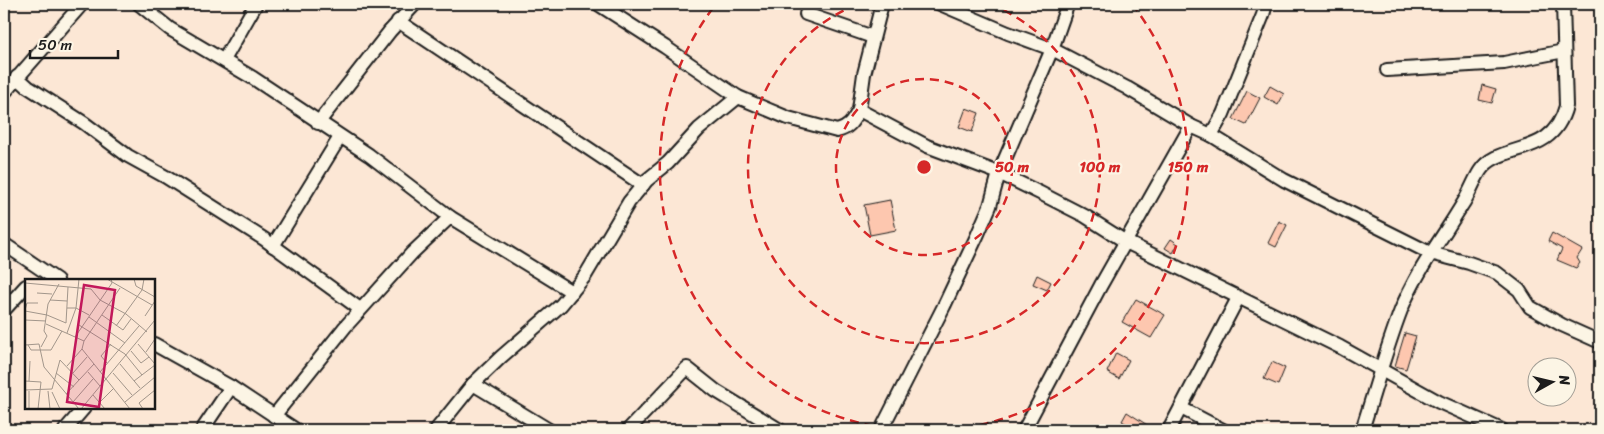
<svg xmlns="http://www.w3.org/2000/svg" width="1604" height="434" viewBox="0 0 1604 434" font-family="Sriracha,sans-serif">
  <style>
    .building { fill: #fdc7af; stroke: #1c1c1c }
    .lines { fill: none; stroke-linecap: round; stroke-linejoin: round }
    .minor-casing { stroke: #1c1c1c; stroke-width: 16 }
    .minor { stroke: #fcf5e5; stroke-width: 12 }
    .ring { fill: none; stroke: #d62828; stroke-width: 2.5; stroke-dasharray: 9 6 }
    .inset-road { fill: none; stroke: #a2968b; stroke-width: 1 }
    .view { fill: #c2185b; fill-opacity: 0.15; stroke: #c2185b; stroke-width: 2.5 }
    .inset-edge { fill: none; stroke: #1c1c1c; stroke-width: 2.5 }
    .centre { fill: #d62828; stroke: #fcf5e5; stroke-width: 2.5 }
    .ring-label { font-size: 15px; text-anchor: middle; font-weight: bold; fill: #d62828; stroke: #fcf5e5; stroke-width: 4.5; stroke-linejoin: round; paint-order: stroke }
  </style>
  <rect width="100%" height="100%" fill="#fce7d5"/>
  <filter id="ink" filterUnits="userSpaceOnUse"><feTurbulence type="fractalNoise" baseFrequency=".02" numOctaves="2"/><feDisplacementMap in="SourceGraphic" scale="10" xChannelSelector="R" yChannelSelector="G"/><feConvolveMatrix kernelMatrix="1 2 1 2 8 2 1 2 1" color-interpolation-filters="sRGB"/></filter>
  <g filter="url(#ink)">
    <!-- building -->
    <g class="building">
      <polygon points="1482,85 1496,89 1492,103 1479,100"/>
      <polygon points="1270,86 1284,94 1278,105 1264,97"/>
      <polygon points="1247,91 1260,98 1246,125 1233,119"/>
      <polygon points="966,108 979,113 972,132 959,127"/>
      <polygon points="890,200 896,230 870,235 864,205"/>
      <polygon points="1279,221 1287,225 1276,247 1268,243"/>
      <polygon points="1552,233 1582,250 1577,258 1580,263 1576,268 1557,260 1562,249 1548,241"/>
      <polygon points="1171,239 1178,244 1173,253 1165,248"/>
      <polygon points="1037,275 1051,282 1047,290 1033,284"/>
      <polygon points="1136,299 1165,315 1151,338 1122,322"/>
      <polygon points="1405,333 1416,336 1406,369 1395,366"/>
      <polygon points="1116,353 1129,360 1119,379 1107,372"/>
      <polygon points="1272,362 1285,368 1278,385 1264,379"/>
      <polygon points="1127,412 1155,430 1136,430 1122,421"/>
    </g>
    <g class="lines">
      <!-- minor casing -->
      <g class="minor-casing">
        <g id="minor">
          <polyline points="139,4 170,29 253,78 369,155 450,217 572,292"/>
          <path d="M598,4L665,47L738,97L788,118L837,131C850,128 853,120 859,110"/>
          <polyline points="882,4 864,74 859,110 927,146 999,173 1040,193 1085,216 1126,242 1340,347 1439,402 1502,430"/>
          <polyline points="940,4 1008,33 1052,49 1127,88 1191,126 1211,135 1284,180 1430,253 1469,263 1497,273 1519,290 1530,307 1562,325 1600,342"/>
          <polyline points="806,14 873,37"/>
          <polyline points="398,21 643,185"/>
          <polyline points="224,60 256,4"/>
          <polyline points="1387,70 1504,63 1564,51"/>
          <polyline points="17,77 28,87 84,123 128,156 166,177 264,239 360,309"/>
          <polyline points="4,93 82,4"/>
          <polyline points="318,123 390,31 415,4"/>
          <polyline points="1211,135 1223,114 1263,15 1266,4"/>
          <polyline points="4,244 57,280"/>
          <polyline points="273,246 340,137"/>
          <polyline points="4,310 26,286"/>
          <polyline points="154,344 231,387 296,430"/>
          <polyline points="473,384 549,430"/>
          <polyline points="1181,408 1223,430"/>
          <polyline points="274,416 345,327 412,253 450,217"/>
          <polyline points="65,430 84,408"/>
          <polyline points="202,430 231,387"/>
          <polyline points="436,430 473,384 501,357 561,305 585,276 629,202 647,180 668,163 699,129 738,97"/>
          <polyline points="628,430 687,368 716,391 780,430"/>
          <polyline points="881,430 944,306 977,236 990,206 999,173 1052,49 1066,9"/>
          <polyline points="1024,430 1101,285 1191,126"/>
          <polyline points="1169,430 1238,298"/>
          <path d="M1362,430C1375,390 1386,349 1401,310C1416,272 1441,240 1462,205C1469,195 1473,182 1480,171C1499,141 1552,160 1566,106L1563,4"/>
        </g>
      </g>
      <!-- minor -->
      <use href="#minor" class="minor"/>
    </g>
  </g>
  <!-- distance rings -->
  <g class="ring">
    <circle cx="924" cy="167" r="88"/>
    <path d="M990 4A176 176 0 1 1 858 4"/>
    <path d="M903 430A264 264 0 0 1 716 4M1132 4A264 264 0 0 1 945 430"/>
  </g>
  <!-- overview -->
  <g transform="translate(25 279)">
    <rect width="130" height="130" fill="#fce7d5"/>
    <path class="inset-road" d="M82,0L127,26M109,0L111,7L130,18M0,4L66,10L75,21L101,35L122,53M12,14L27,15M25,21L42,22M42,29H51L64,36M0,31L2,24H13M0,32L22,36L41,44L43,8M77,36L98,51L106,40M120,37L130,22M64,38L100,64M0,41L21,42M21,45L59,62L95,9M54,46L100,75L117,96M91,47L117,11L119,0M42,54L51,29L54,0M50,58L87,4L86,0M113,65L130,85M0,66L14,65L19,88L54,130M3,66L6,71H26L37,52M16,68L22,57L19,52L23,25L34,5M57,70L105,130M106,72L116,84L124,78M121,73L130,60M82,84L76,77L86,65M95,85L115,109M42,87L57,70L59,62M63,93L75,107M75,93L114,47M31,94L49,108M48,94L62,78M88,94L107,116M0,102L16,103L13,130M4,102L5,82M109,102L130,86M0,111L27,110L35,81L54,101M23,112L25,130M27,113L35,130M41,115L69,85M68,116L80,130M48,123L68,100M75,123L89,109M100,123L130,98M4,130V112M56,130L130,41M118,130L114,124L130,111"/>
    <path class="view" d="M59,6L90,11L74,128L42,123Z"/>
    <rect width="130" height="130" class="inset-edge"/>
  </g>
  <circle cx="924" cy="167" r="8" class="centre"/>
  <g class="ring-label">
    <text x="1012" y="172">50 m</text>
    <text x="1100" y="172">100 m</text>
    <text x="1188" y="172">150 m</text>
  </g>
  <!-- margin -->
  <rect width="1604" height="434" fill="none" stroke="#fcf5e5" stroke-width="20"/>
  <rect x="10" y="10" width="1584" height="414" fill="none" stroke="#1c1c1c" stroke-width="2" filter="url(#ink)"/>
  <!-- north arrow -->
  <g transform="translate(1552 382) rotate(82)"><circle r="24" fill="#fcf5e5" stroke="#a29e95"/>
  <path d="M0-4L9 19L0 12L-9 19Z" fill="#1c1c1c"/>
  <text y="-8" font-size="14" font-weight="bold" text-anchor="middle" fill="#1c1c1c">N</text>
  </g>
  <!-- scale -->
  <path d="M30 50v8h88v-8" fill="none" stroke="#1c1c1c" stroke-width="2.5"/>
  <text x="38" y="50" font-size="15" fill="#1c1c1c" stroke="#fcf5e5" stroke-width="4" paint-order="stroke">50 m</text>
</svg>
